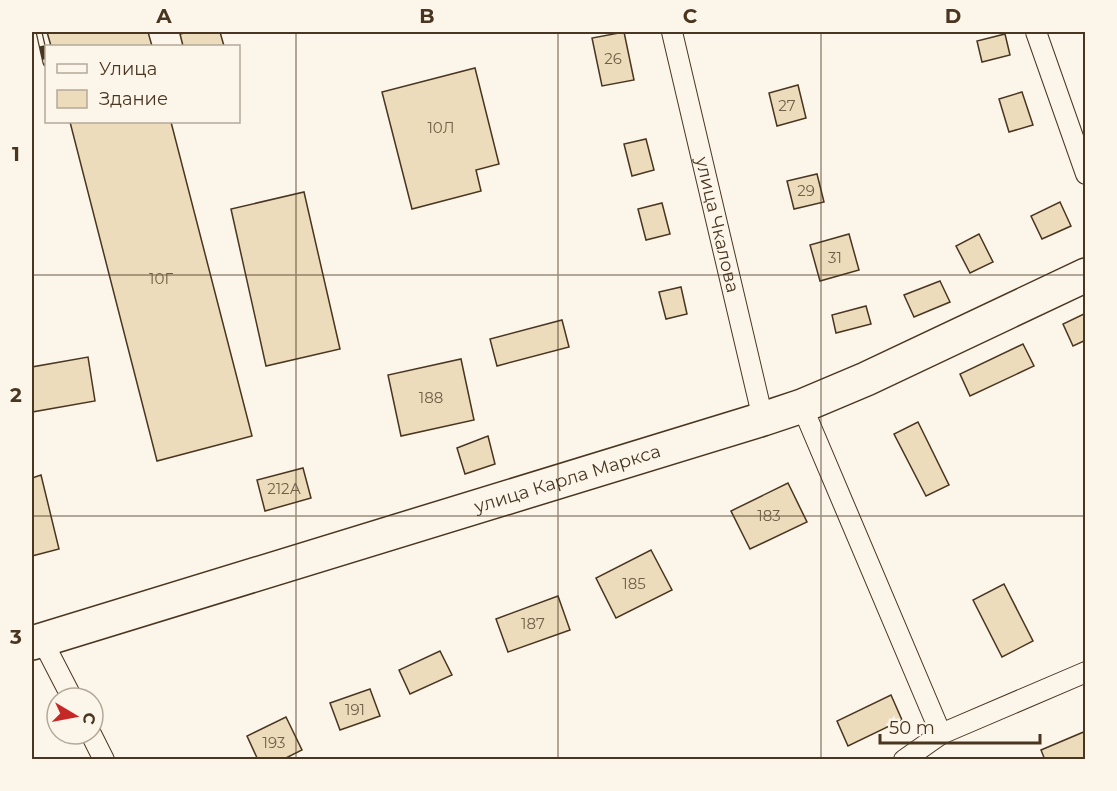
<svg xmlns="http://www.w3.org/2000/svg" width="1117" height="791" viewBox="0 0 1117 791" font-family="Montserrat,sans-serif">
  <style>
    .building { fill: #ecdcbc; stroke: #4a3520; stroke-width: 1.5 }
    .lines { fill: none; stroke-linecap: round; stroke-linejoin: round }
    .street-casing { stroke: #4a3520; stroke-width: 22 }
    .highway-casing { stroke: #4a3520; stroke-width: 36 }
    .street { stroke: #fbf6e9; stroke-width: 20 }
    .highway { stroke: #fbf6e9; stroke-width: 33 }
    .rail-casing { stroke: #4a3520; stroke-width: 7 }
    .rail { stroke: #fbf6e9; stroke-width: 4.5; stroke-dasharray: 14; stroke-linecap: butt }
    .grid { fill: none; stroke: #4a3520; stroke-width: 1.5; stroke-opacity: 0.55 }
    .labels { text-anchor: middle; stroke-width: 4.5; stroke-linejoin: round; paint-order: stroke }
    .number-label { font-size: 15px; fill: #725f47 }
    .street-label { font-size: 18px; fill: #4a3520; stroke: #fbf6e9 }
    .neatline { fill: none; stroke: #4a3520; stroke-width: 2 }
    .grid-label { font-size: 20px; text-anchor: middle; font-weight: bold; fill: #4a3520 }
  </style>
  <rect width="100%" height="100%" fill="#fbf6e9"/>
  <!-- building -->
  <g class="building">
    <polygon points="47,32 148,32 152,46 51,46"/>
    <polygon points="189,32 220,32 224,46 183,46 180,34"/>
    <polygon points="624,32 634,80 602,86 592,38"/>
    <polygon points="1005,34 1010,55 982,62 977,41"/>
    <polygon points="475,68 499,164 476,170 481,191 412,209 382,92"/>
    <polygon points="798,85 806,118 777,126 769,93"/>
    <polygon points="1022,92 1033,125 1009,132 999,99"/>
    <polygon points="70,122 171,122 252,436 157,461"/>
    <polygon points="646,139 654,170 632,176 624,144"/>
    <polygon points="817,174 824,202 794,209 787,181"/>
    <polygon points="304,192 340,349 266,366 231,209"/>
    <polygon points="1060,202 1071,226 1042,239 1031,216"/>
    <polygon points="662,203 670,234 646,240 638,209"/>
    <polygon points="849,234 859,270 820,281 810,245"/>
    <polygon points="979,234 993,262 970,273 956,246"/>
    <polygon points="940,281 950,302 914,317 904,295"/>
    <polygon points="681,287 687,314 666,319 659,292"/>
    <polygon points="866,306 871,324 836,333 832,315"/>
    <polygon points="1086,313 1086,340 1073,346 1063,324"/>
    <polygon points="562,320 569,347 497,366 490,339"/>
    <polygon points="1023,344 1034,366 970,396 960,374"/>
    <polygon points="88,357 95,401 32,412 32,367"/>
    <polygon points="461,359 474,420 401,436 388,375"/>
    <polygon points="918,422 949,485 926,496 894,434"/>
    <polygon points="488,436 495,464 465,474 457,448"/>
    <polygon points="303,468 311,498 265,511 257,480"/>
    <polygon points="41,475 59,549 32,556 32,478"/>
    <polygon points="788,483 807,522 750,549 731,511"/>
    <polygon points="651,550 672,590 616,618 596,578"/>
    <polygon points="1004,584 1033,641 1002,657 973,600"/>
    <polygon points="558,596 570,630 508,652 496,619"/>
    <polygon points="440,651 452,675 410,694 399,670"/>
    <polygon points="370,689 380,716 340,730 330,703"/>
    <polygon points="891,695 902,720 848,746 837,721"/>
    <polygon points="286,717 302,750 282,760 258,760 247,736"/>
    <polygon points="1086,731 1086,760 1045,760 1041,750"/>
  </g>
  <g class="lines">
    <!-- street casing -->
    <g class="street-casing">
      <g id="street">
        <path id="s1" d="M672,32L763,419"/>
        <polyline points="1036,32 1086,174"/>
        <polyline points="802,406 941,734"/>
        <polyline points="42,640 72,698"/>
        <polyline points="91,734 104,760"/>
        <polyline points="904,760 941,734 1086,672"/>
      </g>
    </g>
    <!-- highway casing -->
    <g class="highway-casing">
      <g id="highway">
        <path id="s2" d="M32,643L763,419L802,406L866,379L1086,275"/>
      </g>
    </g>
    <!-- street -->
    <use href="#street" class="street"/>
    <!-- highway -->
    <use href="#highway" class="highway"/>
    <!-- rail casing -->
    <g class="rail-casing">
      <polyline id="rail" points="39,32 46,63"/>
    </g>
    <!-- rail -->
    <use href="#rail" class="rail"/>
  </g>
  <!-- grid -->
  <path class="grid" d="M296,32V760M558,32V760M821,32V760M32,275H1086M32,516H1086"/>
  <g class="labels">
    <!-- number labels -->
    <g class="number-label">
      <text x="613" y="64">26</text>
      <text x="787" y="111">27</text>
      <text x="441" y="133">10Л</text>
      <text x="806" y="196">29</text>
      <text x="835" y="263">31</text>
      <text x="161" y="284">10Г</text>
      <text x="431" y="403">188</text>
      <text x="284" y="494">212А</text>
      <text x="769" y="521">183</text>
      <text x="634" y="589">185</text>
      <text x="533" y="629">187</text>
      <text x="355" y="715">191</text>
      <text x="274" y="748">193</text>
    </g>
    <!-- street labels -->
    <g class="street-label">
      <text dy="6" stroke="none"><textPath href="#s1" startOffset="198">улица Чкалова</textPath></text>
      <text dy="6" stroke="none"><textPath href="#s2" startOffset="560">улица Карла Маркса</textPath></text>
    </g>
  </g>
  <!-- border -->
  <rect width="1117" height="791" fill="none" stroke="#fbf6e9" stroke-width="66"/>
  <!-- legend -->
  <rect x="45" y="45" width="195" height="78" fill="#fbf6e9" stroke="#b4a999" stroke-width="1.5"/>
  <rect x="57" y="64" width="30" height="9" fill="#fbf6e9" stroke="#b4a999" stroke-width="1.5"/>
  <text x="99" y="75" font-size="18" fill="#4a3520">Улица</text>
  <rect x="57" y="90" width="30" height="18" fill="#ecdcbc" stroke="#b4a999" stroke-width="1.5"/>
  <text x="99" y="105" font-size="18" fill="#4a3520">Здание</text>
  <!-- north arrow -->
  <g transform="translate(75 716) rotate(100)"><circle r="28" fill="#fbf6e9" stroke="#b4a999" stroke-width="1.5"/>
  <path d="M0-4.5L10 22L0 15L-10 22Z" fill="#c62828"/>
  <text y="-9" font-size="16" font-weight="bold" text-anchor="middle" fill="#4a3520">С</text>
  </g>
  <!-- scale -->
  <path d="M880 734v9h160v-9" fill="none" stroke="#4a3520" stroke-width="3"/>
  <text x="889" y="734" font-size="18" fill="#4a3520" stroke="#fbf6e9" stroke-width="4.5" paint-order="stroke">50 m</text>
  <rect x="33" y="33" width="1051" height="725" class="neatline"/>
  <g class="grid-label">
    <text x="164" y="23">A</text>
    <text x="427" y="23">B</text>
    <text x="690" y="23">C</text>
    <text x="953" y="23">D</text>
    <text x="16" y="161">1</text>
    <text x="16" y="402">2</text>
    <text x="16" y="644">3</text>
  </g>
</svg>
